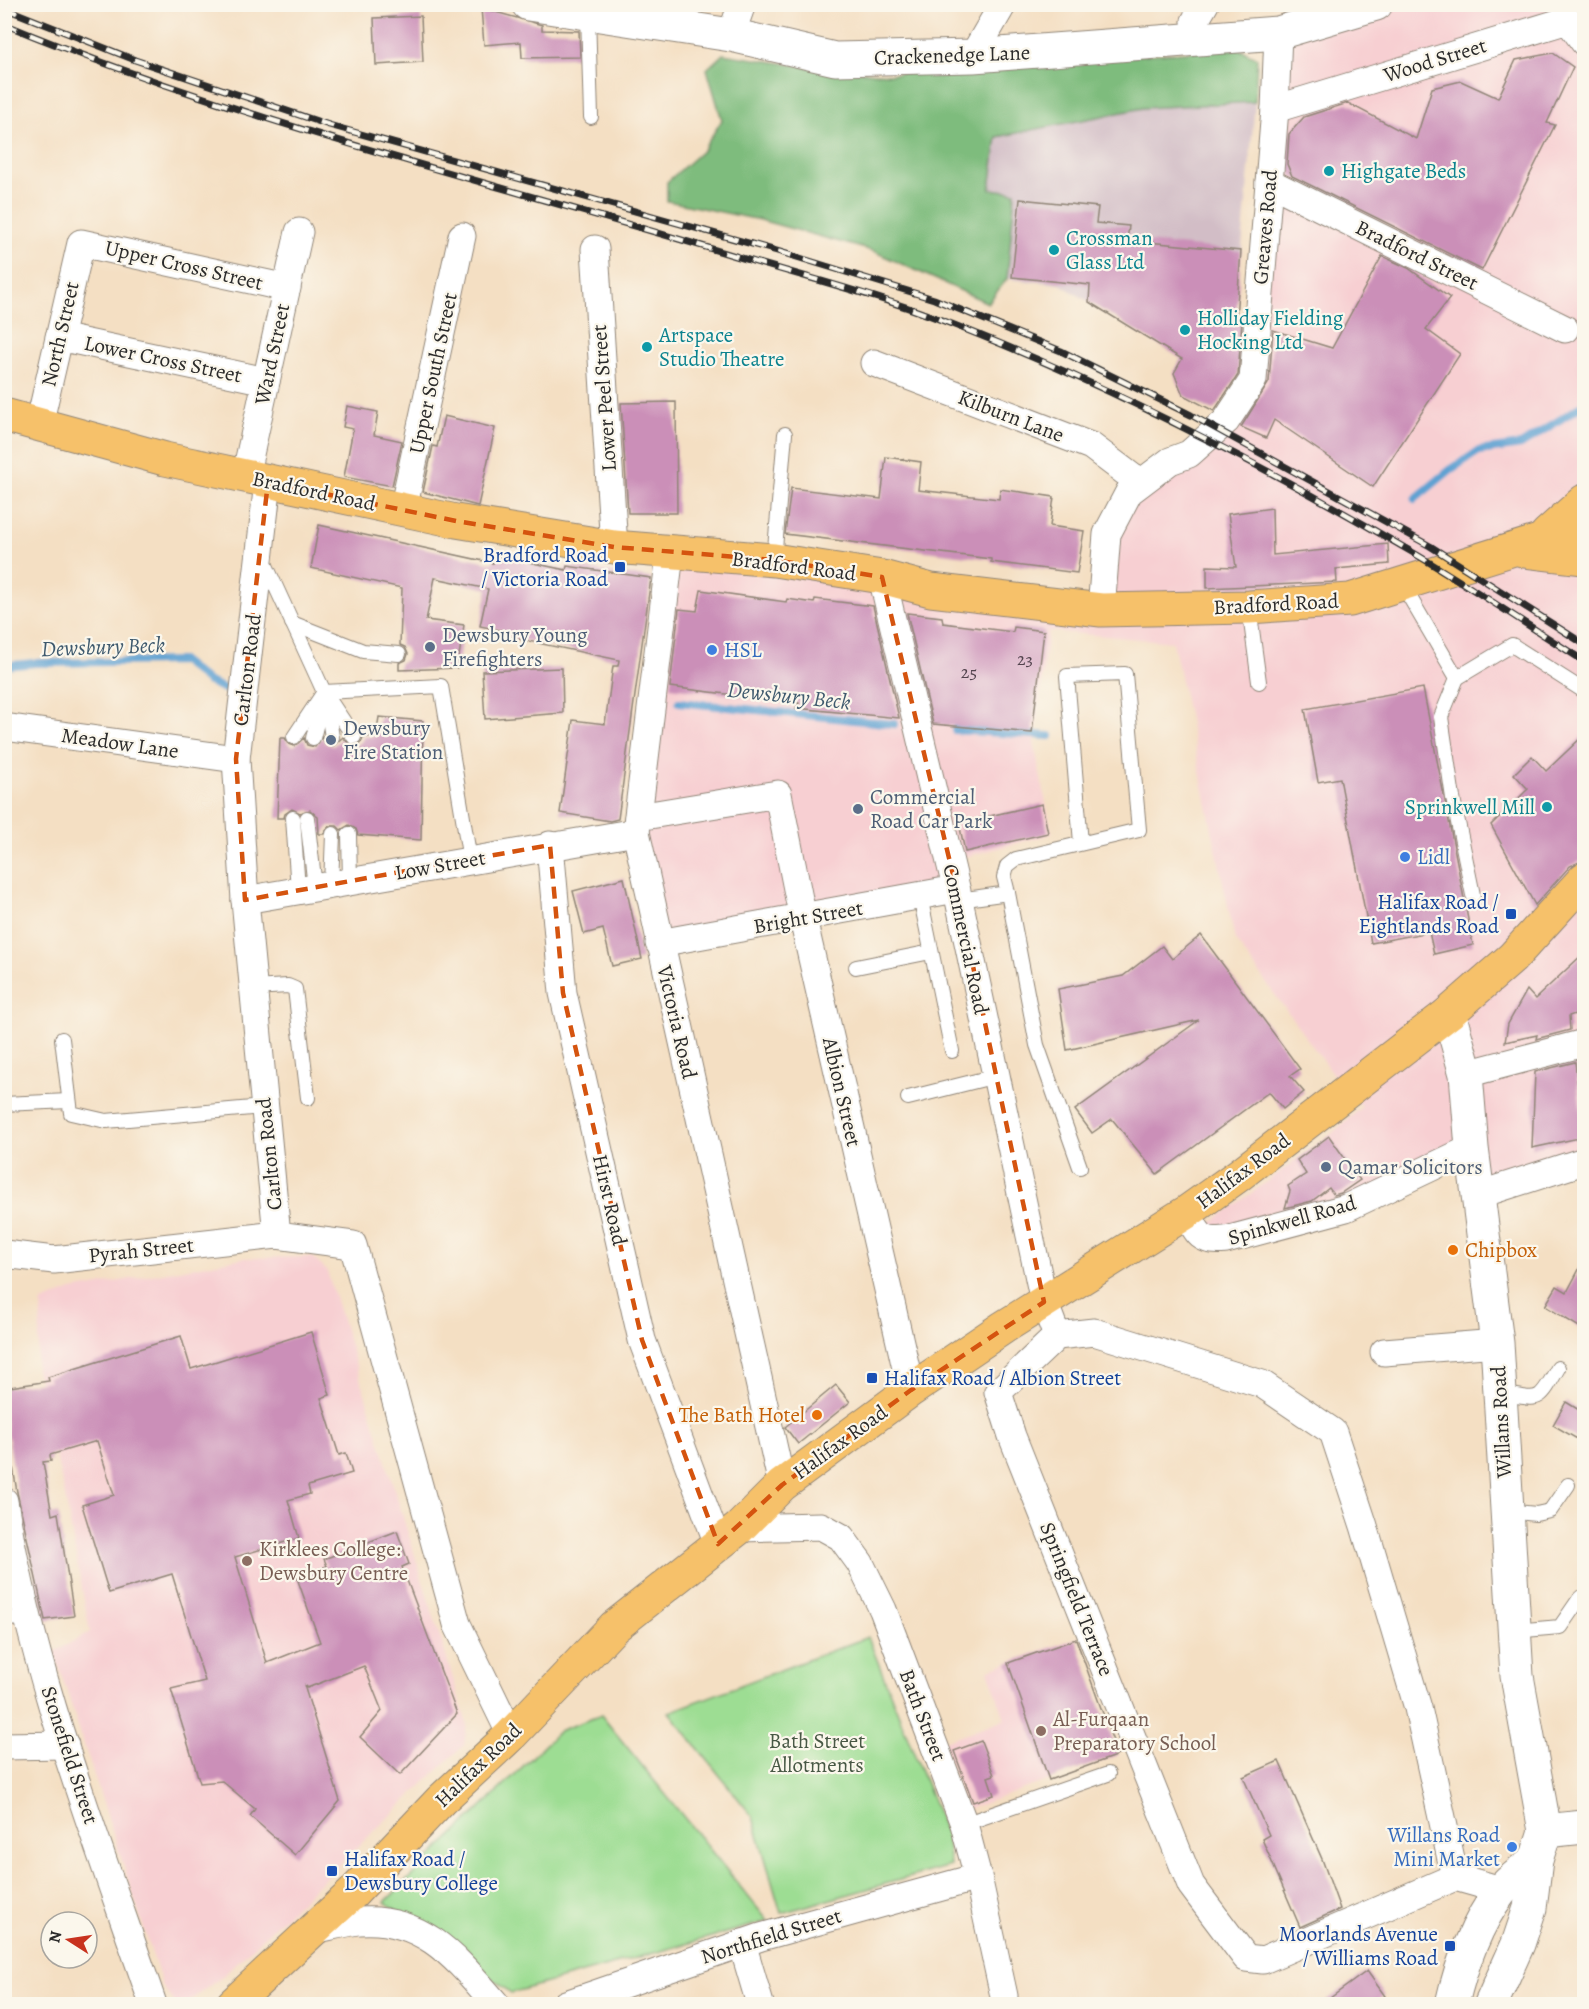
<svg xmlns="http://www.w3.org/2000/svg" width="1589" height="2009" viewBox="0 0 1589 2009" font-family="Alegreya,serif">
  <style>
    .built { fill: #f7cfd2 }
    .industrial { fill: #d2bdc6 }
    .green { fill: #9ddd93; stroke: #64845f; stroke-width: 1.5 }
    .forest { fill: #7ebc7d; stroke: #547454; stroke-width: 1.5 }
    .lines { fill: none; stroke-linecap: round; stroke-linejoin: round }
    .stream { stroke: #5ea1d2; stroke-width: 8 }
    .building { fill: #cb8fb8 }
    .service-casing { stroke: #908577; stroke-width: 16 }
    .minor-casing { stroke: #908577; stroke-width: 29 }
    .tertiary-casing { stroke: #908577; stroke-width: 35 }
    .primary-casing { stroke: #908577; stroke-width: 35 }
    .service { stroke: #fff; stroke-width: 14 }
    .minor { stroke: #fff; stroke-width: 27 }
    .tertiary { stroke: #fff; stroke-width: 33 }
    .primary { stroke: #f6c16b; stroke-width: 33 }
    .rail-casing { stroke: #2b2b2b; stroke-width: 7 }
    .rail { stroke: #fbf7ec; stroke-width: 4.5; stroke-dasharray: 14; stroke-linecap: butt }
    .marked { fill: none; stroke: #d5540f; stroke-width: 4.5; stroke-dasharray: 12 8; stroke-linejoin: round }
    .culture-dot { fill: #0f9aa8; stroke: #fbf7ec; stroke-width: 2 }
    .transit-dot { fill: #1a4fb4; stroke: #fbf7ec; stroke-width: 2 }
    .service-dot { fill: #5c6f8a; stroke: #fbf7ec; stroke-width: 2 }
    .shop-dot { fill: #3f7fe0; stroke: #fbf7ec; stroke-width: 2 }
    .food-dot { fill: #e8710a; stroke: #fbf7ec; stroke-width: 2 }
    .education-dot { fill: #8d6e63; stroke: #fbf7ec; stroke-width: 2 }
    .labels { text-anchor: middle; stroke-width: 4.5; stroke-linejoin: round; paint-order: stroke }
    .number-label { font-size: 18px; fill: #53444e }
    .street-label { font-size: 21px; fill: #2b2b2b; stroke: #fbf7ec }
    .culture-label { font-size: 21px; fill: #0d838f; stroke: #fbf7ec; text-anchor: start }
    .transit-label { font-size: 21px; fill: #164399; stroke: #fbf7ec; text-anchor: end }
    .service-label { font-size: 21px; fill: #4e5e75; stroke: #fbf7ec; text-anchor: start }
    .shop-label { font-size: 21px; fill: #366cbe; stroke: #fbf7ec; text-anchor: start }
    .food-label { font-size: 21px; fill: #c56008; stroke: #fbf7ec; text-anchor: start }
    .education-label { font-size: 21px; fill: #785e54; stroke: #fbf7ec; text-anchor: start }
    .park-label { font-size: 21px; fill: #485845; stroke: #fbf7ec }
    .water-label { font-size: 22px; font-style: italic; fill: #3f5a6e; stroke: #fbf7ec }
  </style>
  <rect width="100%" height="100%" fill="#fbf7ec"/>
  <filter id="ink" filterUnits="userSpaceOnUse"><feTurbulence type="fractalNoise" baseFrequency=".0167" numOctaves="2"/><feDisplacementMap in="SourceGraphic" scale="12" xChannelSelector="R" yChannelSelector="G"/><feConvolveMatrix kernelMatrix="1 2 1 2 8 2 1 2 1" color-interpolation-filters="sRGB"/></filter>
  <filter id="wash" filterUnits="userSpaceOnUse"><feTurbulence type="fractalNoise" baseFrequency=".008" numOctaves="4" result="noise"/><feDisplacementMap in="SourceGraphic" scale="24" xChannelSelector="R" yChannelSelector="G"/><feGaussianBlur stdDeviation="1.35" result="paint"/><feColorMatrix in="noise" values="0 0 0 0 0 0 0 0 0 0 0 0 0 0 0 0 0 1.4 0 .05"/><feComposite in="paint" operator="in"/></filter>
  <g filter="url(#wash)">
    <rect width="100%" height="100%" fill="#f4dfc3"/>
    <!-- built -->
    <g class="built">
      <polygon points="1376,5 1584,5 1584,1164 1478,1195 1472,1148 1346,1208 1197,1233 1329,1136 1362,1107 1332,1073 1235,940 1173,642 1048,631 1034,743 1052,834 964,857 956,889 659,943 638,817 670,554 1101,609 1107,534 1253,380 1278,33"/>
      <polygon points="312,1257 327,1271 467,1724 464,1745 224,1975 187,2003 176,2004 163,1987 54,1652 90,1632 64,1491 36,1369 42,1302 72,1290 243,1258"/>
      <polygon points="1076,1638 1118,1755 966,1810 942,1742 1005,1719 988,1670"/>
    </g>
    <!-- industrial -->
    <polygon class="industrial" points="1255,102 1231,370 1212,411 1183,395 1174,373 1181,358 1060,284 1007,279 1015,192 990,189 997,137 1143,108"/>
    <!-- green -->
    <g class="green">
      <polygon points="868,1637 946,1834 950,1866 781,1913 753,1817 669,1712"/>
      <polygon points="601,1715 768,1921 511,1993 490,1977 467,1949 445,1935 409,1919 385,1902 559,1731"/>
    </g>
    <!-- forest -->
    <polygon class="forest" points="1237,48 1257,58 1255,102 1143,108 997,137 990,189 1015,192 1007,279 988,303 873,251 760,220 667,201 667,182 703,150 722,120 707,69 723,54 814,68 890,74"/>
    <g class="lines">
      <!-- stream -->
      <g class="stream">
        <polyline points="1415,499 1450,470 1479,451 1521,445 1584,404"/>
        <polyline points="4,666 35,663 182,661 207,681 229,691"/>
        <polyline points="679,702 894,724"/>
        <polyline points="955,730 1050,736"/>
      </g>
    </g>
    <g id="blocks">
      <!-- building -->
      <g class="building">
        <polygon points="481,8 542,25 542,30 579,31 580,57 522,58 521,42 484,45"/>
        <polygon points="421,16 423,62 376,65 374,18"/>
        <polygon points="1553,53 1573,67 1547,123 1555,125 1482,270 1292,176 1287,164 1289,134 1304,117 1348,103 1416,139 1432,88 1461,81 1498,98 1516,60"/>
        <polygon points="1020,199 1098,207 1096,223 1129,226 1127,240 1241,251 1236,318 1242,320 1238,375 1214,411 1183,395 1174,373 1182,359 1089,302 1090,285 1012,277"/>
        <polygon points="1382,256 1408,268 1450,298 1426,329 1460,354 1373,487 1274,420 1266,438 1241,427 1269,382 1273,330 1332,348"/>
        <polygon points="676,402 677,513 628,513 621,403"/>
        <polygon points="347,406 378,412 374,435 402,441 392,486 344,477 353,429 343,427"/>
        <polygon points="444,416 495,428 478,506 423,492 433,446 437,447"/>
        <polygon points="886,457 921,462 918,490 999,499 1000,489 1054,497 1050,526 1084,531 1077,573 991,562 991,559 785,534 791,488 881,499"/>
        <polygon points="1272,508 1273,555 1388,544 1389,564 1336,569 1337,582 1207,588 1207,566 1236,567 1228,514"/>
        <polygon points="319,525 493,563 495,555 566,570 567,566 651,578 618,819 610,821 560,813 573,720 605,724 613,666 618,666 619,660 504,636 505,631 480,626 488,589 435,578 426,620 464,625 457,668 399,670 399,663 406,660 408,654 405,647 400,645 402,588 311,568"/>
        <polygon points="701,590 786,602 787,599 814,603 815,599 873,606 899,718 796,708 799,703 670,687 679,609 697,611"/>
        <polygon points="907,613 942,617 943,623 1013,632 1014,627 1044,631 1032,733 933,724"/>
        <polygon points="562,668 563,713 485,719 482,671"/>
        <polygon points="1423,688 1473,945 1434,954 1429,932 1371,943 1340,778 1318,782 1305,709"/>
        <polygon points="379,717 423,721 421,840 358,835 356,829 349,825 341,830 337,826 329,826 324,834 319,834 318,817 310,810 300,813 292,809 285,814 284,818 277,818 280,738 285,738 289,744 294,746 304,738 307,745 315,747 322,737 325,743 333,746 343,737 350,745 355,746 362,741 363,737 376,736"/>
        <polygon points="1584,735 1584,860 1570,866 1535,905 1491,825 1528,789 1514,774 1532,756 1546,771"/>
        <polygon points="1042,804 1048,833 965,852 959,823"/>
        <polygon points="624,878 642,959 612,966 603,929 584,934 573,891"/>
        <polygon points="1201,935 1300,1069 1290,1076 1304,1092 1283,1109 1269,1092 1157,1174 1112,1119 1092,1133 1075,1110 1199,1020 1067,1050 1058,989 1123,976 1162,946 1172,959"/>
        <polygon points="1584,953 1584,1011 1569,1016 1570,1030 1536,1039 1537,1035 1505,1042 1508,1024 1527,990 1535,999"/>
        <polygon points="1575,1062 1584,1137 1532,1148 1535,1072"/>
        <polygon points="1329,1136 1360,1180 1341,1193 1334,1195 1329,1188 1312,1201 1285,1208 1290,1191 1288,1186 1306,1174 1297,1160"/>
        <polygon points="1584,1260 1584,1330 1545,1306 1557,1286 1567,1292"/>
        <polygon points="311,1332 330,1395 321,1398 339,1455 346,1453 352,1473 308,1486 310,1494 288,1500 299,1538 235,1557 267,1663 320,1642 297,1578 327,1566 324,1559 397,1531 409,1564 402,1567 457,1714 400,1775 360,1737 382,1711 364,1666 307,1688 304,1685 340,1801 295,1855 250,1816 255,1809 222,1781 200,1783 171,1689 205,1681 172,1574 109,1593 82,1505 114,1495 97,1441 50,1455 51,1461 43,1462 52,1515 58,1513 74,1616 45,1620 17,1492 4,1411 4,1388 49,1381 48,1377 181,1336 191,1369"/>
        <polygon points="836,1385 850,1402 798,1444 785,1427"/>
        <polygon points="1566,1402 1584,1413 1584,1443 1553,1425"/>
        <polygon points="1076,1639 1118,1755 1049,1780 1008,1663"/>
        <polygon points="981,1741 994,1775 988,1777 994,1795 973,1802 954,1751"/>
        <polygon points="1279,1761 1322,1859 1340,1909 1300,1927 1262,1839 1269,1835 1243,1777"/>
        <polygon points="1367,1971 1385,1996 1374,2004 1322,2004"/>
      </g>
    </g>
  </g>
  <g filter="url(#ink)">
    <use href="#blocks" fill-opacity="0" stroke="#908577" stroke-width="1.5"/>
    <g class="lines">
      <!-- service casing -->
      <g class="service-casing">
        <g id="service">
          <polyline points="588,14 591,117"/>
          <polyline points="774,560 785,434"/>
          <polyline points="264,561 324,692 354,737"/>
          <polyline points="1402,584 1457,678 1512,645 1584,691"/>
          <polyline points="1249,607 1259,682"/>
          <polyline points="292,623 363,651 399,654"/>
          <polyline points="1457,678 1441,717 1453,798 1473,895"/>
          <polyline points="324,692 441,686 470,860"/>
          <polyline points="326,700 332,737"/>
          <polyline points="294,737 324,692"/>
          <polyline points="313,738 322,703"/>
          <polyline points="293,818 298,890"/>
          <polyline points="307,818 315,887"/>
          <polyline points="349,834 350,882"/>
          <polyline points="331,885 333,834"/>
          <polyline points="1008,893 1037,1045 1080,1167"/>
          <polyline points="920,896 952,1051"/>
          <polyline points="959,900 1008,893 1004,877 1007,866 1016,859 1139,830 1125,674 1067,676 1081,843"/>
          <polyline points="856,967 931,952"/>
          <polyline points="253,988 288,986 295,989 308,1098"/>
          <polyline points="62,1039 71,1113 106,1121 264,1107"/>
          <polyline points="908,1098 996,1076"/>
          <polyline points="4,1104 69,1101"/>
          <path d="M1499,1393C1540,1399 1537,1406 1558,1368"/>
          <polyline points="1508,1511 1536,1514 1550,1511 1568,1485"/>
          <polyline points="4,1619 27,1618"/>
          <polyline points="1514,1631 1560,1627 1580,1598"/>
          <polyline points="964,1824 1108,1774"/>
        </g>
      </g>
      <!-- minor casing -->
      <g class="minor-casing">
        <g id="minor">
          <polyline points="731,35 742,4"/>
          <polyline points="1203,39 1195,21 1205,4"/>
          <polyline points="973,56 1003,4"/>
          <polyline points="1275,109 1568,20 1584,42"/>
          <polyline points="1269,182 1565,329"/>
          <polyline points="595,249 614,547"/>
          <polyline points="59,337 266,381"/>
          <polyline points="874,363 1091,446 1140,483"/>
          <polyline points="39,425 81,243 287,288"/>
          <polyline points="245,477 299,232"/>
          <polyline points="268,482 236,759 245,900 277,1235 353,1245 457,1624 511,1735"/>
          <polyline points="403,510 462,236"/>
          <polyline points="670,554 636,832 782,1485"/>
          <polyline points="882,577 959,900 1044,1302 1057,1336 998,1392 1012,1436 1191,1885 1246,1958 1263,1960 1455,1877 1418,1708 1364,1526 1333,1432 1262,1384 1094,1332 1057,1336"/>
          <polyline points="1101,610 1107,534 1129,492 1170,461 1189,454 1226,421 1253,380 1275,109 1278,33"/>
          <polyline points="4,727 236,759"/>
          <polyline points="638,817 778,794 803,919 911,1390"/>
          <polyline points="550,845 563,993 642,1340 718,1544"/>
          <polyline points="245,900 636,832"/>
          <polyline points="659,943 956,889"/>
          <polyline points="1466,1074 1584,1043"/>
          <polyline points="1478,1195 1584,1161"/>
          <path d="M1187,1212C1197,1234 1201,1243 1226,1240L1346,1208L1472,1148"/>
          <polyline points="4,1254 54,1260 277,1235"/>
          <polyline points="1384,1352 1497,1343"/>
          <path d="M4,1501C31,1674 97,1839 153,2004"/>
          <polyline points="739,1528 821,1526 841,1537 860,1563 883,1610 964,1824 978,1877 1004,1996 1003,2004"/>
          <polyline points="4,1746 65,1745"/>
          <polyline points="1455,1877 1501,1890"/>
          <path d="M313,1930C328,1927 344,1923 359,1921C425,1916 458,1961 496,2004"/>
          <polyline points="742,1943 760,2004"/>
          <polyline points="566,2004 761,1937 978,1877"/>
        </g>
      </g>
      <!-- tertiary casing -->
      <g class="tertiary-casing">
        <g id="tertiary">
          <polyline points="528,4 731,35 835,59 973,56 1278,33 1376,4"/>
          <polyline points="1449,1013 1466,1074 1472,1148 1497,1343 1517,1676 1545,1831 1536,1860 1530,1908 1518,1944 1491,2004"/>
          <polyline points="1545,1831 1584,1827"/>
          <path d="M1452,2004C1460,1968 1477,1921 1501,1891C1510,1879 1525,1870 1536,1860"/>
        </g>
      </g>
      <!-- primary casing -->
      <g class="primary-casing">
        <g id="primary">
          <polyline points="4,415 165,459 456,521 614,547 774,560 882,577 931,590 1101,610 1249,607 1350,600 1584,527"/>
          <polyline points="1547,534 1584,501"/>
          <polyline points="1525,551 1584,558"/>
          <polyline points="233,2004 353,1893 441,1800 511,1735 614,1627 739,1528 782,1485 911,1390 1004,1327 1187,1212 1239,1175 1449,1013 1512,958 1584,879"/>
        </g>
      </g>
      <!-- service -->
      <use href="#service" class="service"/>
      <!-- minor -->
      <use href="#minor" class="minor"/>
      <!-- tertiary -->
      <use href="#tertiary" class="tertiary"/>
      <!-- primary -->
      <use href="#primary" class="primary"/>
      <!-- rail casing -->
      <g class="rail-casing">
        <g id="rail">
          <polyline points="4,8 135,60 329,125 777,251 934,299 1061,351 1191,415 1430,546 1584,644"/>
          <path d="M4,24C243,123 496,183 742,258C805,277 870,293 931,316C1100,380 1262,464 1417,555C1474,589 1529,626 1584,661"/>
        </g>
      </g>
      <!-- rail -->
      <use href="#rail" class="rail"/>
    </g>
  </g>
  <!-- marked area -->
  <path class="marked" d="M268,482L456,521L614,547L774,560L882,577L959,900L1044,1302L911,1390L782,1485L718,1544L642,1340L563,993L550,845L245,900L236,759Z"/>
  <!-- markers -->
  <g class="culture-dot">
    <circle cx="1329" cy="171" r="6"/>
    <circle cx="1054" cy="250" r="6"/>
    <circle cx="1185" cy="330" r="6"/>
    <circle cx="647" cy="347" r="6"/>
    <circle cx="1547" cy="807" r="6"/>
  </g>
  <g class="transit-dot">
    <rect x="614" y="561" width="12" height="12" rx="3"/>
    <rect x="1505" y="908" width="12" height="12" rx="3"/>
    <rect x="866" y="1372" width="12" height="12" rx="3"/>
    <rect x="326" y="1865" width="12" height="12" rx="3"/>
    <rect x="1444" y="1940" width="12" height="12" rx="3"/>
  </g>
  <g class="service-dot">
    <circle cx="430" cy="647" r="6"/>
    <circle cx="331" cy="740" r="6"/>
    <circle cx="858" cy="809" r="6"/>
    <circle cx="1326" cy="1167" r="6"/>
  </g>
  <g class="shop-dot">
    <circle cx="712" cy="650" r="6"/>
    <circle cx="1405" cy="857" r="6"/>
    <circle cx="1512" cy="1847" r="6"/>
  </g>
  <g class="food-dot">
    <circle cx="1453" cy="1250" r="6"/>
    <circle cx="817" cy="1415" r="6"/>
  </g>
  <g class="education-dot">
    <circle cx="247" cy="1561" r="6"/>
    <circle cx="1041" cy="1731" r="6"/>
  </g>
  <g class="labels">
    <!-- number labels -->
    <g class="number-label">
      <text x="1025" y="665">23</text>
      <text x="969" y="678">25</text>
    </g>
    <!-- street labels -->
    <g class="street-label">
      <text transform="translate(952 55) rotate(-2)" y="7">Crackenedge Lane</text>
      <text transform="translate(1435 60) rotate(-17)" y="7">Wood Street</text>
      <text transform="translate(1265 227) rotate(-85)" y="7">Greaves Road</text>
      <text transform="translate(1417 255) rotate(26)" y="7">Bradford Street</text>
      <text transform="translate(184 265) rotate(13)" y="7">Upper Cross Street</text>
      <text transform="translate(60 334) rotate(-77)" y="7">North Street</text>
      <text transform="translate(272 354) rotate(-78)" y="7">Ward Street</text>
      <text transform="translate(163 359) rotate(12)" y="7">Lower Cross Street</text>
      <text transform="translate(433 373) rotate(-78)" y="7">Upper South Street</text>
      <text transform="translate(604 398) rotate(-94)" y="7">Lower Peel Street</text>
      <text transform="translate(1011 416) rotate(21)" y="7">Kilburn Lane</text>
      <text transform="translate(314 491) rotate(12)" y="7">Bradford Road</text>
      <text transform="translate(794 566) rotate(7)" y="7">Bradford Road</text>
      <text transform="translate(1276 604) rotate(-3)" y="7">Bradford Road</text>
      <text transform="translate(247 670) rotate(-83)" y="7">Carlton Road</text>
      <text transform="translate(120 743) rotate(8)" y="7">Meadow Lane</text>
      <text transform="translate(440 865) rotate(-10)" y="7">Low Street</text>
      <text transform="translate(808 917) rotate(-10)" y="7">Bright Street</text>
      <text transform="translate(966 939) rotate(78)" y="7">Commercial Road</text>
      <text transform="translate(677 1022) rotate(77)" y="7">Victoria Road</text>
      <text transform="translate(842 1092) rotate(77)" y="7">Albion Street</text>
      <text transform="translate(269 1154) rotate(-96)" y="7">Carlton Road</text>
      <text transform="translate(1243 1171) rotate(-37)" y="7">Halifax Road</text>
      <text transform="translate(610 1200) rotate(77)" y="7">Hirst Road</text>
      <text transform="translate(1292 1220) rotate(-16)" y="7">Spinkwell Road</text>
      <text transform="translate(141 1250) rotate(-6)" y="7">Pyrah Street</text>
      <text transform="translate(1501 1422) rotate(-93)" y="7">Willans Road</text>
      <text transform="translate(840 1442) rotate(-36)" y="7">Halifax Road</text>
      <text transform="translate(1077 1599) rotate(68)" y="7">Springfield Terrace</text>
      <text transform="translate(923 1715) rotate(69)" y="7">Bath Street</text>
      <text transform="translate(70 1755) rotate(72)" y="7">Stonefield Street</text>
      <text transform="translate(478 1765) rotate(-44)" y="7">Halifax Road</text>
      <text transform="translate(771 1936) rotate(-17)" y="7">Northfield Street</text>
    </g>
    <!-- culture labels -->
    <g class="culture-label">
      <text x="1341" y="178">Highgate Beds</text>
      <text x="1066" y="245">Crossman<tspan x="1066" dy="24">Glass Ltd</tspan></text>
      <text x="1197" y="325">Holliday Fielding<tspan x="1197" dy="24">Hocking Ltd</tspan></text>
      <text x="659" y="342">Artspace<tspan x="659" dy="24">Studio Theatre</tspan></text>
      <text x="1535" y="814" text-anchor="end">Sprinkwell Mill</text>
    </g>
    <!-- transit labels -->
    <g class="transit-label">
      <text x="608" y="562">Bradford Road<tspan x="608" dy="24">/ Victoria Road</tspan></text>
      <text x="1499" y="909">Halifax Road /<tspan x="1499" dy="24">Eightlands Road</tspan></text>
      <text x="884" y="1385" text-anchor="start">Halifax Road / Albion Street</text>
      <text x="344" y="1866" text-anchor="start">Halifax Road /<tspan x="344" dy="24">Dewsbury College</tspan></text>
      <text x="1438" y="1941">Moorlands Avenue<tspan x="1438" dy="24">/ Williams Road</tspan></text>
    </g>
    <!-- service labels -->
    <g class="service-label">
      <text x="442" y="642">Dewsbury Young<tspan x="442" dy="24">Firefighters</tspan></text>
      <text x="343" y="735">Dewsbury<tspan x="343" dy="24">Fire Station</tspan></text>
      <text x="870" y="804">Commercial<tspan x="870" dy="24">Road Car Park</tspan></text>
      <text x="1338" y="1174">Qamar Solicitors</text>
    </g>
    <!-- shop labels -->
    <g class="shop-label">
      <text x="724" y="657">HSL</text>
      <text x="1417" y="864">Lidl</text>
      <text x="1500" y="1842" text-anchor="end">Willans Road<tspan x="1500" dy="24">Mini Market</tspan></text>
    </g>
    <!-- food labels -->
    <g class="food-label">
      <text x="1465" y="1257">Chipbox</text>
      <text x="805" y="1422" text-anchor="end">The Bath Hotel</text>
    </g>
    <!-- education labels -->
    <g class="education-label">
      <text x="259" y="1556">Kirklees College:<tspan x="259" dy="24">Dewsbury Centre</tspan></text>
      <text x="1053" y="1726">Al-Furqaan<tspan x="1053" dy="24">Preparatory School</tspan></text>
    </g>
    <!-- park labels -->
    <g class="park-label">
      <text x="817" y="1748">Bath Street<tspan x="817" dy="24">Allotments</tspan></text>
    </g>
    <!-- water labels -->
    <g class="water-label">
      <text transform="translate(103 646) rotate(-2)" y="8">Dewsbury Beck</text>
      <text transform="translate(789 695) rotate(6)" y="8">Dewsbury Beck</text>
    </g>
  </g>
  <!-- margin -->
  <rect width="1589" height="2009" fill="none" stroke="#fbf7ec" stroke-width="24"/>
  <!-- north arrow -->
  <g transform="translate(69 1940) rotate(282)"><circle r="28" fill="#fbf7ec" stroke="#a8a59f" stroke-width="1.5"/>
  <path d="M0-4.5L10 22L0 15L-10 22Z" fill="#c8321e"/>
  <text y="-9" font-size="16" font-weight="bold" text-anchor="middle" fill="#2b2b2b">N</text>
  </g>
</svg>
